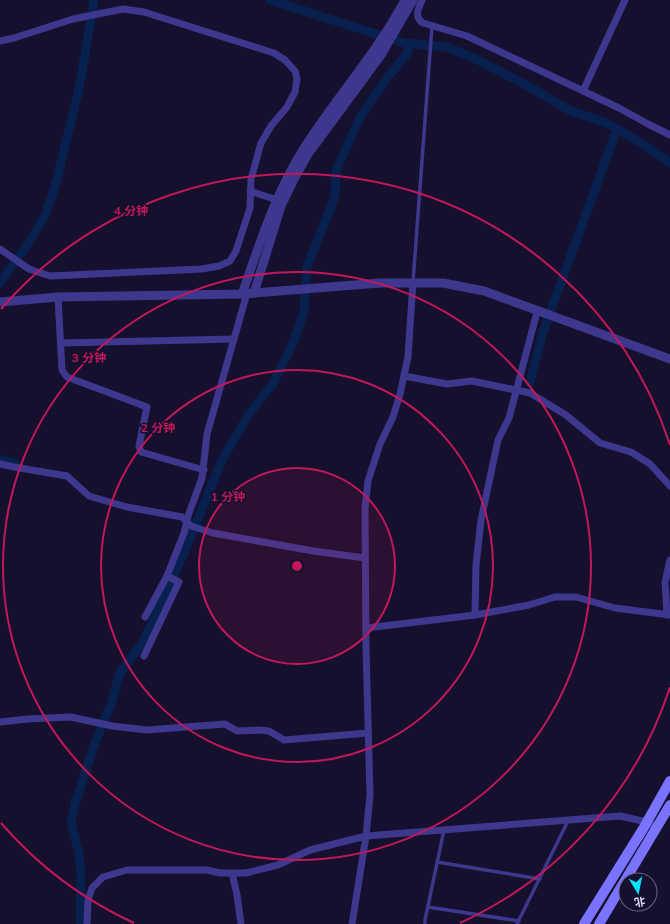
<svg xmlns="http://www.w3.org/2000/svg" width="670" height="924" viewBox="0 0 670 924" font-family="'Nunito Sans','Noto Sans SC',sans-serif">
  <style>
    .lines { fill: none; stroke-linecap: round; stroke-linejoin: round }
    .canal { stroke: #08204e; stroke-width: 9 }
    .service { stroke: #3d388e; stroke-width: 3.5 }
    .minor { stroke: #3d388e; stroke-width: 7 }
    .tertiary { stroke: #3d388e; stroke-width: 9 }
    .secondary { stroke: #7973ff; stroke-width: 10 }
    .ring { fill: none; stroke: #c2185b; stroke-width: 2 }
    .centre { fill: #c2185b; stroke: #15102d; stroke-width: 2 }
    .ring-label { font-size: 12px; text-anchor: middle; font-weight: bold; fill: #c2185b; stroke: #15102d; stroke-width: 3; stroke-linejoin: round; paint-order: stroke }
  </style>
  <rect width="100%" height="100%" fill="#15102d"/>
  <g class="lines">
    <!-- canal -->
    <g class="canal">
      <polyline points="270,0 404,43 446,47 476,59 528,86 569,110 609,124 646,146 670,163"/>
      <polyline points="0,283 27,245 45,216 57,180 80,84 94,0"/>
      <polyline points="530,383 543,332 617,129"/>
      <polyline points="0,459 16,464"/>
      <polyline points="80,924 81,875 79,854 71,821 75,804 96,740 111,704 120,673 143,642 184,553 223,458 249,414 274,382 294,341 304,311 307,267 335,197 336,171 360,117 390,74 407,54 410,43"/>
    </g>
    <!-- service -->
    <g class="service">
      <polyline points="413,282 432,26"/>
      <polyline points="437,862 540,879"/>
      <polyline points="428,907 519,921"/>
      <polyline points="425,924 425,920 444,830"/>
      <polyline points="517,924 568,821"/>
    </g>
    <!-- minor -->
    <g class="minor">
      <path d="M422,0C418,9 414,17 423,23L467,36L619,108L648,124L670,135"/>
      <polyline points="0,41 14,38 73,19 123,9 144,12 274,53 285,60 295,71 297,79 295,92 287,107 271,126 261,143 251,179 250,208 236,251 230,261 219,266 202,269 50,276 29,269 0,249"/>
      <polyline points="583,91 625,0"/>
      <polyline points="250,191 277,200"/>
      <polyline points="58,297 62,370 67,377 147,407 139,446 141,452 204,470"/>
      <polyline points="61,343 234,339"/>
      <polyline points="404,376 447,384 472,381 530,393 566,415 600,443 631,452 650,464 670,486"/>
      <polyline points="0,464 14,467 67,476 89,496 127,507 182,517 191,526 213,533 313,551 365,558"/>
      <polyline points="475,615 476,565 481,520 498,440 509,418 537,312"/>
      <polyline points="667,615 665,582 670,560"/>
      <polyline points="145,617 167,576 184,533 188,516 202,478 207,434 247,293"/>
      <polyline points="366,628 475,615 529,605 555,597 576,597 615,608 670,615"/>
      <polyline points="144,656 179,582 167,576"/>
      <polyline points="0,722 28,719 71,717 112,726 147,730 225,724 237,731 259,730 269,731 284,740 368,733"/>
      <polyline points="232,873 237,895 241,924"/>
      <polyline points="87,924 88,900 92,888 103,877 127,870 207,870 220,873 246,873 278,865 310,850 366,836 620,816 647,822 657,828"/>
      <polyline points="352,924 366,836 370,795 366,648 365,508 368,481 380,444 393,417 400,394 408,357 413,282"/>
    </g>
    <!-- tertiary -->
    <g class="tertiary">
      <polyline points="254,293 281,206 294,179 308,154 381,55 413,0"/>
      <path d="M242,294C259,246 274,197 301,153C333,101 376,55 405,0"/>
      <polyline points="0,302 58,297 242,294 380,283 443,283 484,291 670,359"/>
    </g>
    <!-- secondary -->
    <g class="secondary">
      <polyline points="584,924 643,829 670,781"/>
      <polyline points="599,924 670,805"/>
    </g>
  </g>
  <!-- distance rings -->
  <circle cx="297" cy="566" r="98" fill="#c2185b" fill-opacity=".12"/>
  <g class="ring">
    <circle cx="297" cy="566" r="98"/>
    <circle cx="297" cy="566" r="196"/>
    <circle cx="297" cy="566" r="294"/>
    <path d="M670 687A392 392 0 0 1 460 923M134 923A392 392 0 0 1 1 823M1 309A392 392 0 0 1 670 445"/>
  </g>
  <circle cx="297" cy="566" r="6" class="centre"/>
  <g class="ring-label">
    <text x="131" y="215">4 分钟</text>
    <text x="89" y="362">3 分钟</text>
    <text x="158" y="432">2 分钟</text>
    <text x="228" y="501">1 分钟</text>
  </g>
  <!-- north arrow -->
  <g transform="translate(638 892) rotate(170)"><circle r="19" fill="#15102d" stroke="#666281"/>
  <path d="M0-3L7 15L0 10L-7 15Z" fill="#08e1ff"/>
  <text y="-6" font-size="11" font-weight="bold" text-anchor="middle" fill="#e0dcff">北</text>
  </g>
</svg>
